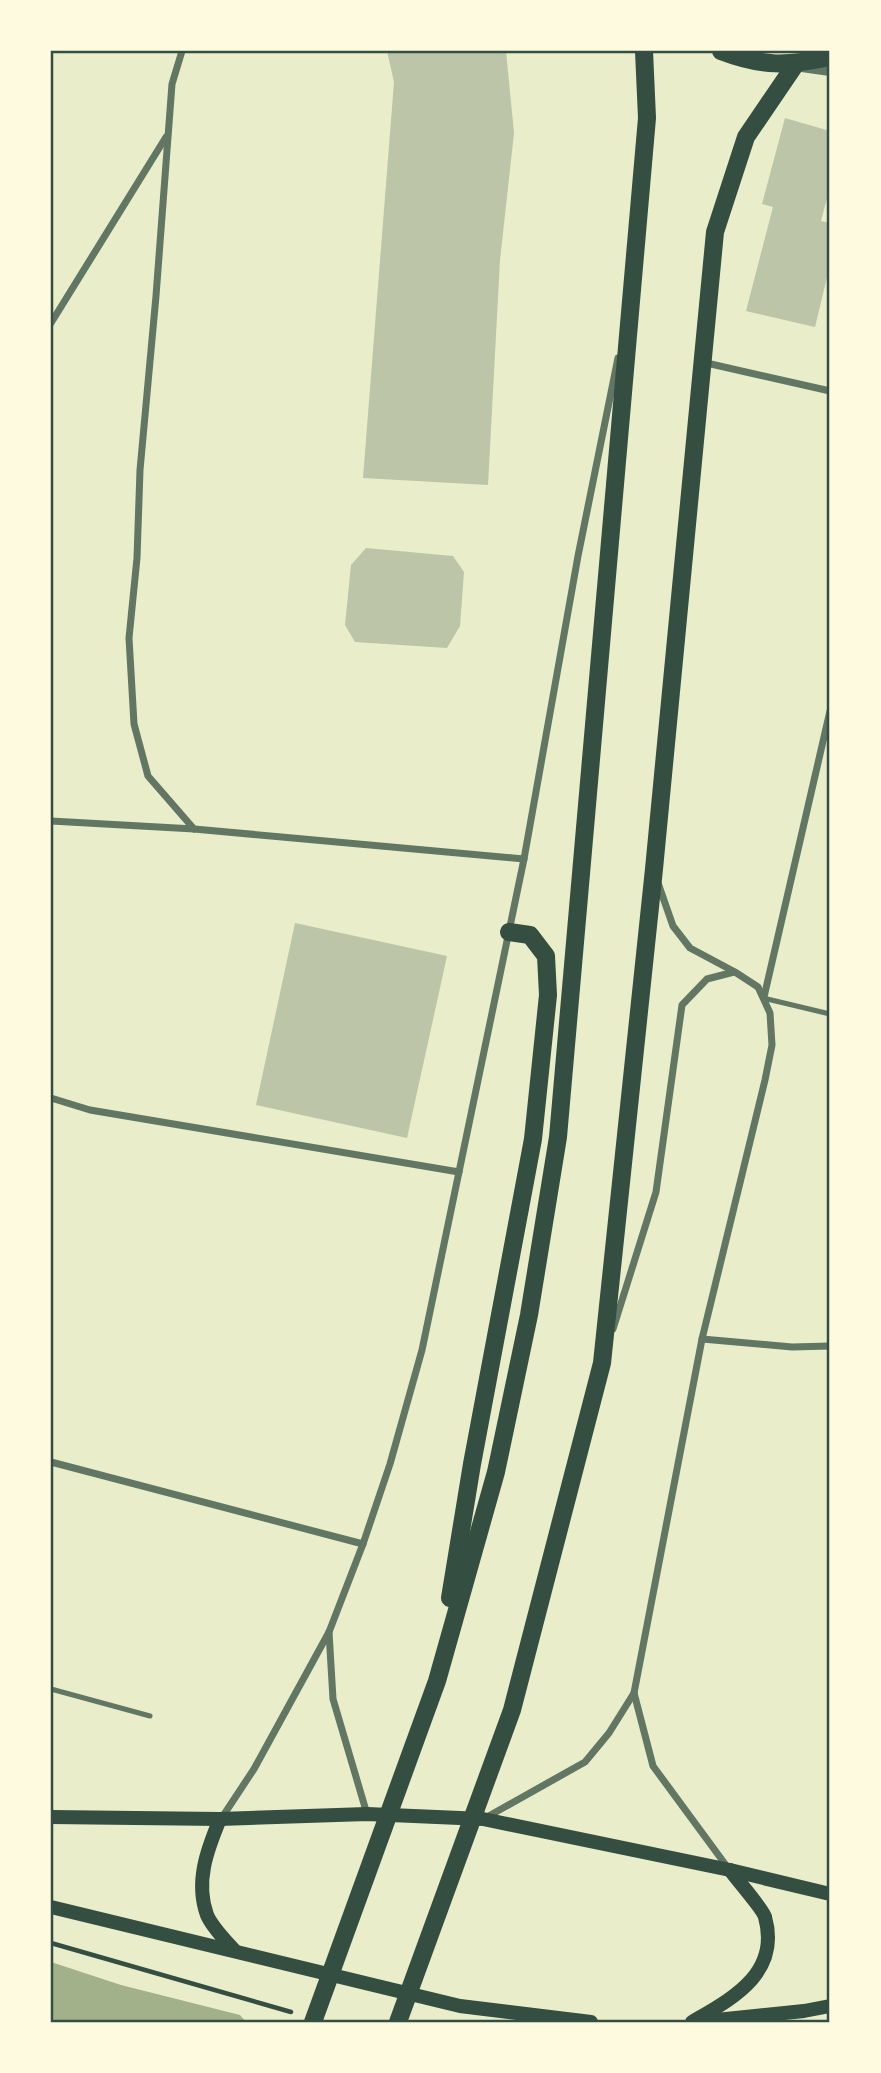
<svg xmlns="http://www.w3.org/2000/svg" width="881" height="2073" viewBox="0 0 881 2073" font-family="'Golos Text',sans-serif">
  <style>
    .water { fill: #a3b18a }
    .building { fill: #bcc5a7 }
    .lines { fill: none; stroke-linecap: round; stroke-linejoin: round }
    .path { stroke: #344e41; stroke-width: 4.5 }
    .service { stroke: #617663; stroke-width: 5 }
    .minor { stroke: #617663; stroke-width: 7 }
    .tertiary { stroke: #617663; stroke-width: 12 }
    .secondary { stroke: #344e41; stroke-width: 14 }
    .primary { stroke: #344e41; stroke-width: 18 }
    .neatline { fill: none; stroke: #344e41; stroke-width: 2.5 }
  </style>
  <rect width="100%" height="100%" fill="#e9edc9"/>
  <!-- water -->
  <polygon class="water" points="51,1962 121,1985 240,2015 246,2022 51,2022"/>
  <!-- building -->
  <g class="building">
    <polygon points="387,51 506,51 514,133 500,260 488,485 363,478 394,82"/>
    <polygon points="785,118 830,131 830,187 821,221 830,223 830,265 815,327 746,311 773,207 762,204"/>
    <polygon points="366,548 453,556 464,572 460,626 447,648 355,642 345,625 351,565"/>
    <polygon points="295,923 447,956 407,1138 256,1105"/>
  </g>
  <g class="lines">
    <!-- path -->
    <polyline class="path" points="51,1943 291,2012"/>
    <!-- service -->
    <g class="service">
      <polyline points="763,998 830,1014"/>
      <polyline points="51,1689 150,1716"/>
    </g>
    <!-- minor -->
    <g class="minor">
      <polyline points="182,51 172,84 156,296 140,470 137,558 129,638 134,724 148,776 194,829"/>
      <polyline points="51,323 166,137"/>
      <polyline points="702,362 830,391"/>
      <polyline points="51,821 194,829 524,859"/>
      <polyline points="764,997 830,711"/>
      <polyline points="51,1098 90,1110 459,1172"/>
      <polyline points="613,1329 656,1192 682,1005 707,979 734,972"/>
      <polyline points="702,1339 792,1347 830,1346"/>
      <polyline points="51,1462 363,1544"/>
      <polyline points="329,1632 333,1699 367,1814"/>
      <polyline points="634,1693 653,1766 728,1868"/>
      <polyline points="487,1817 585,1762 609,1733 634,1693 702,1339 765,1080 772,1045 770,1013 758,987 735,972 690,948 673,926 658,883"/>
      <polyline points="221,1819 254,1769 329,1632 363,1544 390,1464 422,1350 524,859 578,556 618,358"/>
    </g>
    <!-- tertiary -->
    <polyline class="tertiary" points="802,66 830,70"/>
    <!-- secondary -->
    <g class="secondary">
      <polyline points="51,1817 220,1819 367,1814 483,1819 730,1870 830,1894"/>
      <path d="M220,1819C207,1850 195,1882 207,1915C212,1927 225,1940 234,1950"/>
      <polyline points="51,1907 460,2006 591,2022"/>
      <path d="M692,2022C731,1999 781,1974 765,1917C763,1909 737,1880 730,1870"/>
      <polyline points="697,2022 804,2011 830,2006"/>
    </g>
    <!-- primary -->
    <g class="primary">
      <path d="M721,51C763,67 787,66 830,57"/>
      <polyline points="450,1598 472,1464 533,1139 548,995 546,956 530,935 509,932"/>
      <polyline points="313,2022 437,1681 496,1472 529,1315 558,1137 647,118 644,51"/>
      <polyline points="398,2022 512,1710 602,1363 654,869 715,232 746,137 795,65"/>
    </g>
  </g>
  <!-- border -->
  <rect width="881" height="2073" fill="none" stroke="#fefae0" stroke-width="105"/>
  <rect x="52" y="52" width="776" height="1969" class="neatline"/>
</svg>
